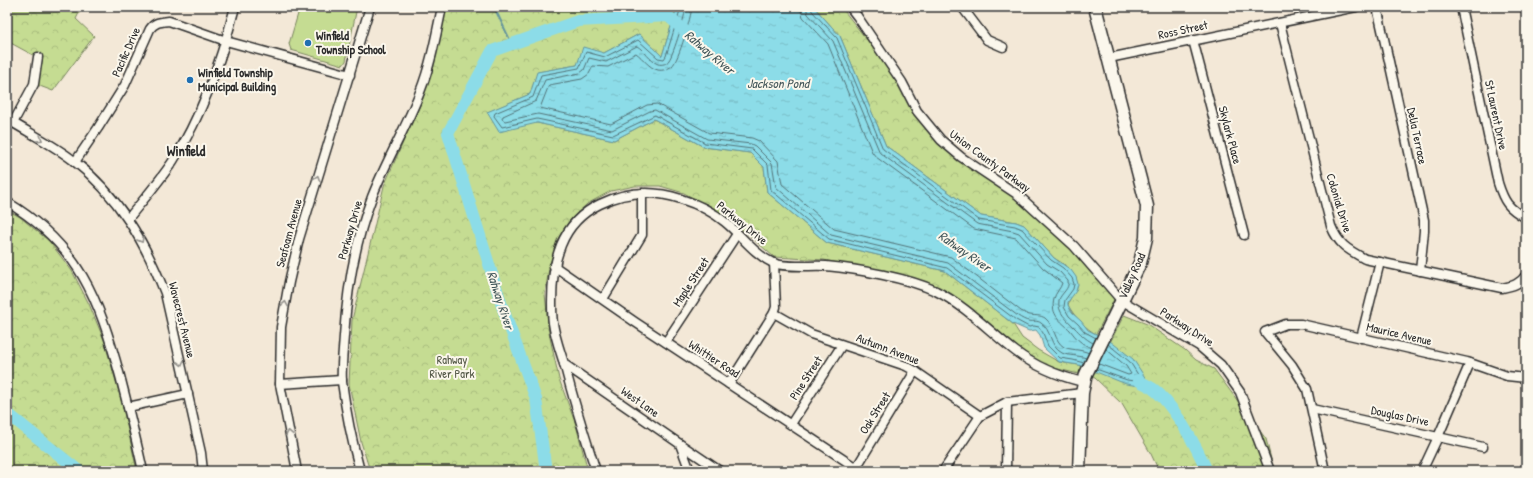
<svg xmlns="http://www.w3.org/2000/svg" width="1533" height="478" viewBox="0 0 1533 478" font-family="'Patrick Hand',sans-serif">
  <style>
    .grass { fill: #c5dc92; stroke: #78845e }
    .forest { fill: url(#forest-crowns); stroke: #78845e }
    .water { fill: url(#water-ripples); stroke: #65959c }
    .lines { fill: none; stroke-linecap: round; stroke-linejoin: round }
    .shore { stroke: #527277; stroke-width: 1 }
    .stream { stroke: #65959c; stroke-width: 2 }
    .river { stroke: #8cdce8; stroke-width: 12 }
    .street-casing { stroke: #2b2b2b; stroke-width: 11 }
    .secondary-casing { stroke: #2b2b2b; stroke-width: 15 }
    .street { stroke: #fbf7ec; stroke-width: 8 }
    .secondary { stroke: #fbf7ec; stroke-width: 12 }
    .oneway { stroke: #93918c }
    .poi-dot { fill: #1f6fb2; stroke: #fbf7ec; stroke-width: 1.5 }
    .labels { text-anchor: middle; stroke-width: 4; stroke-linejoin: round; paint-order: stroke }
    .street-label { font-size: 12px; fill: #2b2b2b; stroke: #fbf7ec }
    .poi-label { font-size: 12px; font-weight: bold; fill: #2b2b2b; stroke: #fbf7ec; text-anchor: start }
    .park-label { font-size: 12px; fill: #525745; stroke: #fbf7ec }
    .water-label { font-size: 13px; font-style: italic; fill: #43575a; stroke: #fbf7ec }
    .quarter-label { font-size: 14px; font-weight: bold; fill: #2b2b2b; stroke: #fbf7ec }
  </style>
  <defs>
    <pattern id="forest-crowns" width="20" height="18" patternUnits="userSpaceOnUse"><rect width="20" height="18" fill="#c5dc92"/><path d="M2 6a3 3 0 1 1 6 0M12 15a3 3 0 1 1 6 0" fill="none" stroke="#a9bd7e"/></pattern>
    <pattern id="water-ripples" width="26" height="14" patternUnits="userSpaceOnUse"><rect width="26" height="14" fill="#8cdce8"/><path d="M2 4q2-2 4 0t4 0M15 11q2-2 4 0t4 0" fill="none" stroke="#79bdc7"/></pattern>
  </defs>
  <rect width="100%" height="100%" fill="#f3e8d7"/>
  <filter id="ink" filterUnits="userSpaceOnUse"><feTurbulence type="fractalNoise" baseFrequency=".025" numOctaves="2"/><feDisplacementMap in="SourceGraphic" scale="8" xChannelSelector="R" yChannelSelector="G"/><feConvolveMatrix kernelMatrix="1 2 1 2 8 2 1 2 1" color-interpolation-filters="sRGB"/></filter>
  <g filter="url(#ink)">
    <!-- grass -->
    <polygon class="grass" points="300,7 357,7 346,61 343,65 291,50 289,44"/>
    <!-- forest -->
    <g class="forest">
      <polygon points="7,7 82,7 76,19 94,36 53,91 37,85 42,60 7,41"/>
      <polygon points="443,7 677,7 662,56 639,34 604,53 577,65 538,72 530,94 488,112 614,140 654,119 704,147 750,153 764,167 767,192 827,243 945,271 1013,324 1022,338 1038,350 1059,362 1079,365 1095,372 1124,315 1147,324 1185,350 1196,360 1214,369 1266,439 1274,471 1159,471 1151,454 1122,404 1095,378 1054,368 1033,359 944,291 927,282 824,260 774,257 729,218 684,193 660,186 635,186 611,191 587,204 570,220 557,240 549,268 545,294 549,333 559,379 576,425 588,471 370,471 361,442 349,384 352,320 384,186 404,140 422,101 434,62 443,24"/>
      <path d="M814,7H841L897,78L919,119L943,148L1028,206L1044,218L1116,296L1096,334C1086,329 1073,315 1068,305L1070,299L1065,265L1054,258L1024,225L1016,222L981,216L886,146L840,36Z"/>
      <polygon points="7,210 20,217 49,241 72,271 89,304 104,340 121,399 137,471 7,471"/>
    </g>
    <!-- water -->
    <polygon class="water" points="677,7 814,7 840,36 886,146 981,216 1016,222 1024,225 1054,258 1071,270 1076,277 1078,284 1076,291 1068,302 1068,305 1072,313 1081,321 1088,330 1110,341 1133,359 1152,388 1126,384 1079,365 1059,362 1044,348 1040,335 1036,330 1029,331 1013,324 945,271 827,243 767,192 764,167 750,153 704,147 654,119 614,140 537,123 499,132 487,112 530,94 537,72 577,65 583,47 604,53 639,34 662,56"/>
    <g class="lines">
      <!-- shore -->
      <g class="shore">
        <polyline points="681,7 666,56 664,59 658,58 638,40 605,57 586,52 579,68 541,75 533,97 495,113 494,116 502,127 537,119 613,135 655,115 705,143 752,149 768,165 771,190 829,239 947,268 1016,320 1029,327 1034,326 1039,327 1043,333 1048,346 1060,358 1073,360 1084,363"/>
        <path d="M686,7C685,16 674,53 669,60C667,64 662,65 658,64C650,61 644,50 637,46L606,62L589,58L584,70L580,73L545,80L536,101L503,116L502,119L505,121L538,114L612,130L650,111L655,110L707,139L751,144L755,146L772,163L776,187L831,235L948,263L1018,316C1021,318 1026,321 1029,321C1034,322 1037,320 1041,323C1052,330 1049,346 1062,353C1068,356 1078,355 1086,358"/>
        <path d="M692,7C691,17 679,60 672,66C668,69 663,71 658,70C649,68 643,58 636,53L608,67L593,66L589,74L582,79L549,85L540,108L611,124L647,105L657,104L709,133L752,138L759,141L778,161L782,184L834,229L951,257L1021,311C1024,312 1027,315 1030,315C1036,316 1040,315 1045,318C1055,326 1054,341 1064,347C1069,350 1081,349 1089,353"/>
        <path d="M800,7L803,17L828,44L872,152L876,157L974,229L1016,238L1043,268L1062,283C1061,288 1055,293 1054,299C1050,315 1061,321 1070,330C1077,339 1080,343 1091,348"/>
        <path d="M806,7L808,14L833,41L880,153L977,224L1013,231L1019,233L1047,264L1060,272L1068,281C1070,289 1061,293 1059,300C1057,313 1067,319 1074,327C1081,334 1084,338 1093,343"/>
        <polyline points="811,7 812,11 837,38 883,149 979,220 1015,226 1022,229 1051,260 1063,268 1072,278 1074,284 1073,289 1065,300 1064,307 1069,316 1078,324 1085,332 1096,338"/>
        <polyline points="1099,364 1128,375 1131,374 1126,366 1106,349"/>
        <polyline points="1096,369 1127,380 1140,382 1142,381 1130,362 1108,344"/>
      </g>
      <!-- stream -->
      <polyline class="stream" points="494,7 512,44"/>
      <!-- river -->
      <g class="river">
        <path d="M1138,380C1142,383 1148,385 1152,388C1173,403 1197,447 1207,471"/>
        <polyline points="7,413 79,471"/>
        <polyline points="546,471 536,399 502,306 448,133 492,51 578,21 668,16 685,31"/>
      </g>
      <!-- street casing -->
      <g class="street-casing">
        <g id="street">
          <polyline points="850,7 857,16 902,82 917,111 941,140 961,157 1018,195 1074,246 1121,300 1199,346 1221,365 1240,392 1270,471"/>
          <polyline points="962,7 987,40 1003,47"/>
          <polyline points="1377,7 1424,220 1424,231 1420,271"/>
          <path d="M1461,7L1498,183C1504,202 1508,208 1526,218"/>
          <path d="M1280,23L1331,226C1339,245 1347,249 1365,259L1502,288C1513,286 1520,284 1526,275"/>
          <polyline points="1193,40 1244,235"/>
          <polyline points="1109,58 1356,7"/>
          <path d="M7,119C29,133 54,145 74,161C118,195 145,242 165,293L201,453L203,471"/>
          <polyline points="13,123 34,84 38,57"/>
          <path d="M75,162L98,128L125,85L150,29C155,22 160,22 169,21L226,41L350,75"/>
          <path d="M7,202C79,245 99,299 120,376C128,407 136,439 143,471"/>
          <path d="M128,219C143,200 159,182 173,161C203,114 221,61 235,7"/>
          <polyline points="774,263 776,307 774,313 811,334 906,366 915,371 980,416 1007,402 1082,393"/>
          <polyline points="554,266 635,322 861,471"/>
          <polyline points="603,299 642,235 642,193"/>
          <polyline points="1361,338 1380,262"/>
          <polyline points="666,342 737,234"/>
          <polyline points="564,364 680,444 690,471"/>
          <polyline points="280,384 342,380"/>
          <polyline points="729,384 774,313"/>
          <polyline points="128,407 188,394"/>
          <polyline points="1312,409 1483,447"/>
          <polyline points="791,424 842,345"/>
          <polyline points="680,444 720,471"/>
          <polyline points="856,468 915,371"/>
          <polyline points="297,471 280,384 281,327 289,282 299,239 370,7"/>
          <path d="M360,471C352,442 346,412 342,382C341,367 343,351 344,336C347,289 355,242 372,197C386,161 406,128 420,92C431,64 436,36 442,7"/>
          <path d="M596,471C585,437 574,402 565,367C561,353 555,338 553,323C552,316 552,309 552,302C552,262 560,223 600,204C626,191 654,190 681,199C697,204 713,212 725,222C741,235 754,254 773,263C784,268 812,265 826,266C858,269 908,278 936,291C966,306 989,331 1015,351C1036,367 1058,376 1083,382"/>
          <polyline points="943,471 980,416"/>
          <polyline points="1006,471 1007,402"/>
          <polyline points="1325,471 1307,389 1292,365 1265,332 1286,324 1301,324 1467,362 1507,376 1526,378"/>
          <polyline points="1422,471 1438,437 1470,363"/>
        </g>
      </g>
      <!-- secondary casing -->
      <g class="secondary-casing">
        <polyline id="secondary" points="1079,471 1082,393 1086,374 1140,263 1146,238 1147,206 1095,7"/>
      </g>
      <!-- street -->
      <use href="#street" class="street"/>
      <!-- secondary -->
      <use href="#secondary" class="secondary"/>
    </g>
    <!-- one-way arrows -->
    <defs><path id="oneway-chevron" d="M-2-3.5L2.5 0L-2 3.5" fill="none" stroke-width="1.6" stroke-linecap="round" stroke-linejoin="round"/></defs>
    <g class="oneway">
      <use href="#oneway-chevron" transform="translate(40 139) rotate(31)"/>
      <use href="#oneway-chevron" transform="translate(317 178) rotate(-72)"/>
      <use href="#oneway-chevron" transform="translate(141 240) rotate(61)"/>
      <use href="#oneway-chevron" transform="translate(285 304) rotate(-80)"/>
      <use href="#oneway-chevron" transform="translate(181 363) rotate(77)"/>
      <use href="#oneway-chevron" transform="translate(289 433) rotate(-101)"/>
    </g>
  </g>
  <!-- markers -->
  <g class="poi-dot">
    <circle cx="308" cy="43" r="4"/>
    <circle cx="190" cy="80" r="4"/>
  </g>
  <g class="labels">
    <!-- street labels -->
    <g class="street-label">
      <text transform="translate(1183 30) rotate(-12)" y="4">Ross Street</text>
      <text transform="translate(126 52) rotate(-66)" y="4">Pacific Drive</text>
      <text transform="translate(1496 115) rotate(78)" y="4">St Laurent Drive</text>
      <text transform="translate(1230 135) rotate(75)" y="4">Skylark Place</text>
      <text transform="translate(1417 136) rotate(78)" y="4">Delia Terrace</text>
      <text transform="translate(990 161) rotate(36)" y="4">Union County Parkway</text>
      <text transform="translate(1339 203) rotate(73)" y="4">Colonial Drive</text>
      <text transform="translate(742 223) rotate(39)" y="4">Parkway Drive</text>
      <text transform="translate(350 230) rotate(-74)" y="4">Parkway Drive</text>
      <text transform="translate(289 233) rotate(-75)" y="4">Seafoam Avenue</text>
      <text transform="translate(1132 276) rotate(-66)" y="4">Valley Road</text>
      <text transform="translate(691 282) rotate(-57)" y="4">Maple Street</text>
      <text transform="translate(182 320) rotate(76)" y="4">Wavecrest Avenue</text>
      <text transform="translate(1187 327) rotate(33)" y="4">Parkway Drive</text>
      <text transform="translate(1399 334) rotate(13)" y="4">Maurice Avenue</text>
      <text transform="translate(888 349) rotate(21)" y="4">Autumn Avenue</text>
      <text transform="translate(714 359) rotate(33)" y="4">Whittier Road</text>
      <text transform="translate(806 378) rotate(-57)" y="4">Pine Street</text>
      <text transform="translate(640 402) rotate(35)" y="4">West Lane</text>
      <text transform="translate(875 413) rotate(-58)" y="4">Oak Street</text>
      <text transform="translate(1400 416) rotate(12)" y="4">Douglas Drive</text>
    </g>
    <!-- poi labels -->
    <g class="poi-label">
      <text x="316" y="40">Winfield<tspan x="316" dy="14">Township School</tspan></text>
      <text x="198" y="77">Winfield Township<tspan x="198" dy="14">Municipal Building</tspan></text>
    </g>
    <!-- park labels -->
    <g class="park-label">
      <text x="452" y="364">Rahway<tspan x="452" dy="14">River Park</tspan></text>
    </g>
    <!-- water labels -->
    <g class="water-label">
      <text transform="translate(710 52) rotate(40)" y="5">Rahway River</text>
      <text x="778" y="88">Jackson Pond</text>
      <text transform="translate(965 251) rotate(35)" y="5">Rahway River</text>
      <text transform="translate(501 300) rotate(72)" y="5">Rahway River</text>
    </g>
    <!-- quarter labels -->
    <g class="quarter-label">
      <text x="186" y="156">Winfield</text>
    </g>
  </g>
  <!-- margin -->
  <rect width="1533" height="478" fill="none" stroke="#fbf7ec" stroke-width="24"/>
  <rect x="12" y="12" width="1509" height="454" fill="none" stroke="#2b2b2b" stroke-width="1.5" filter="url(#ink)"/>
</svg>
